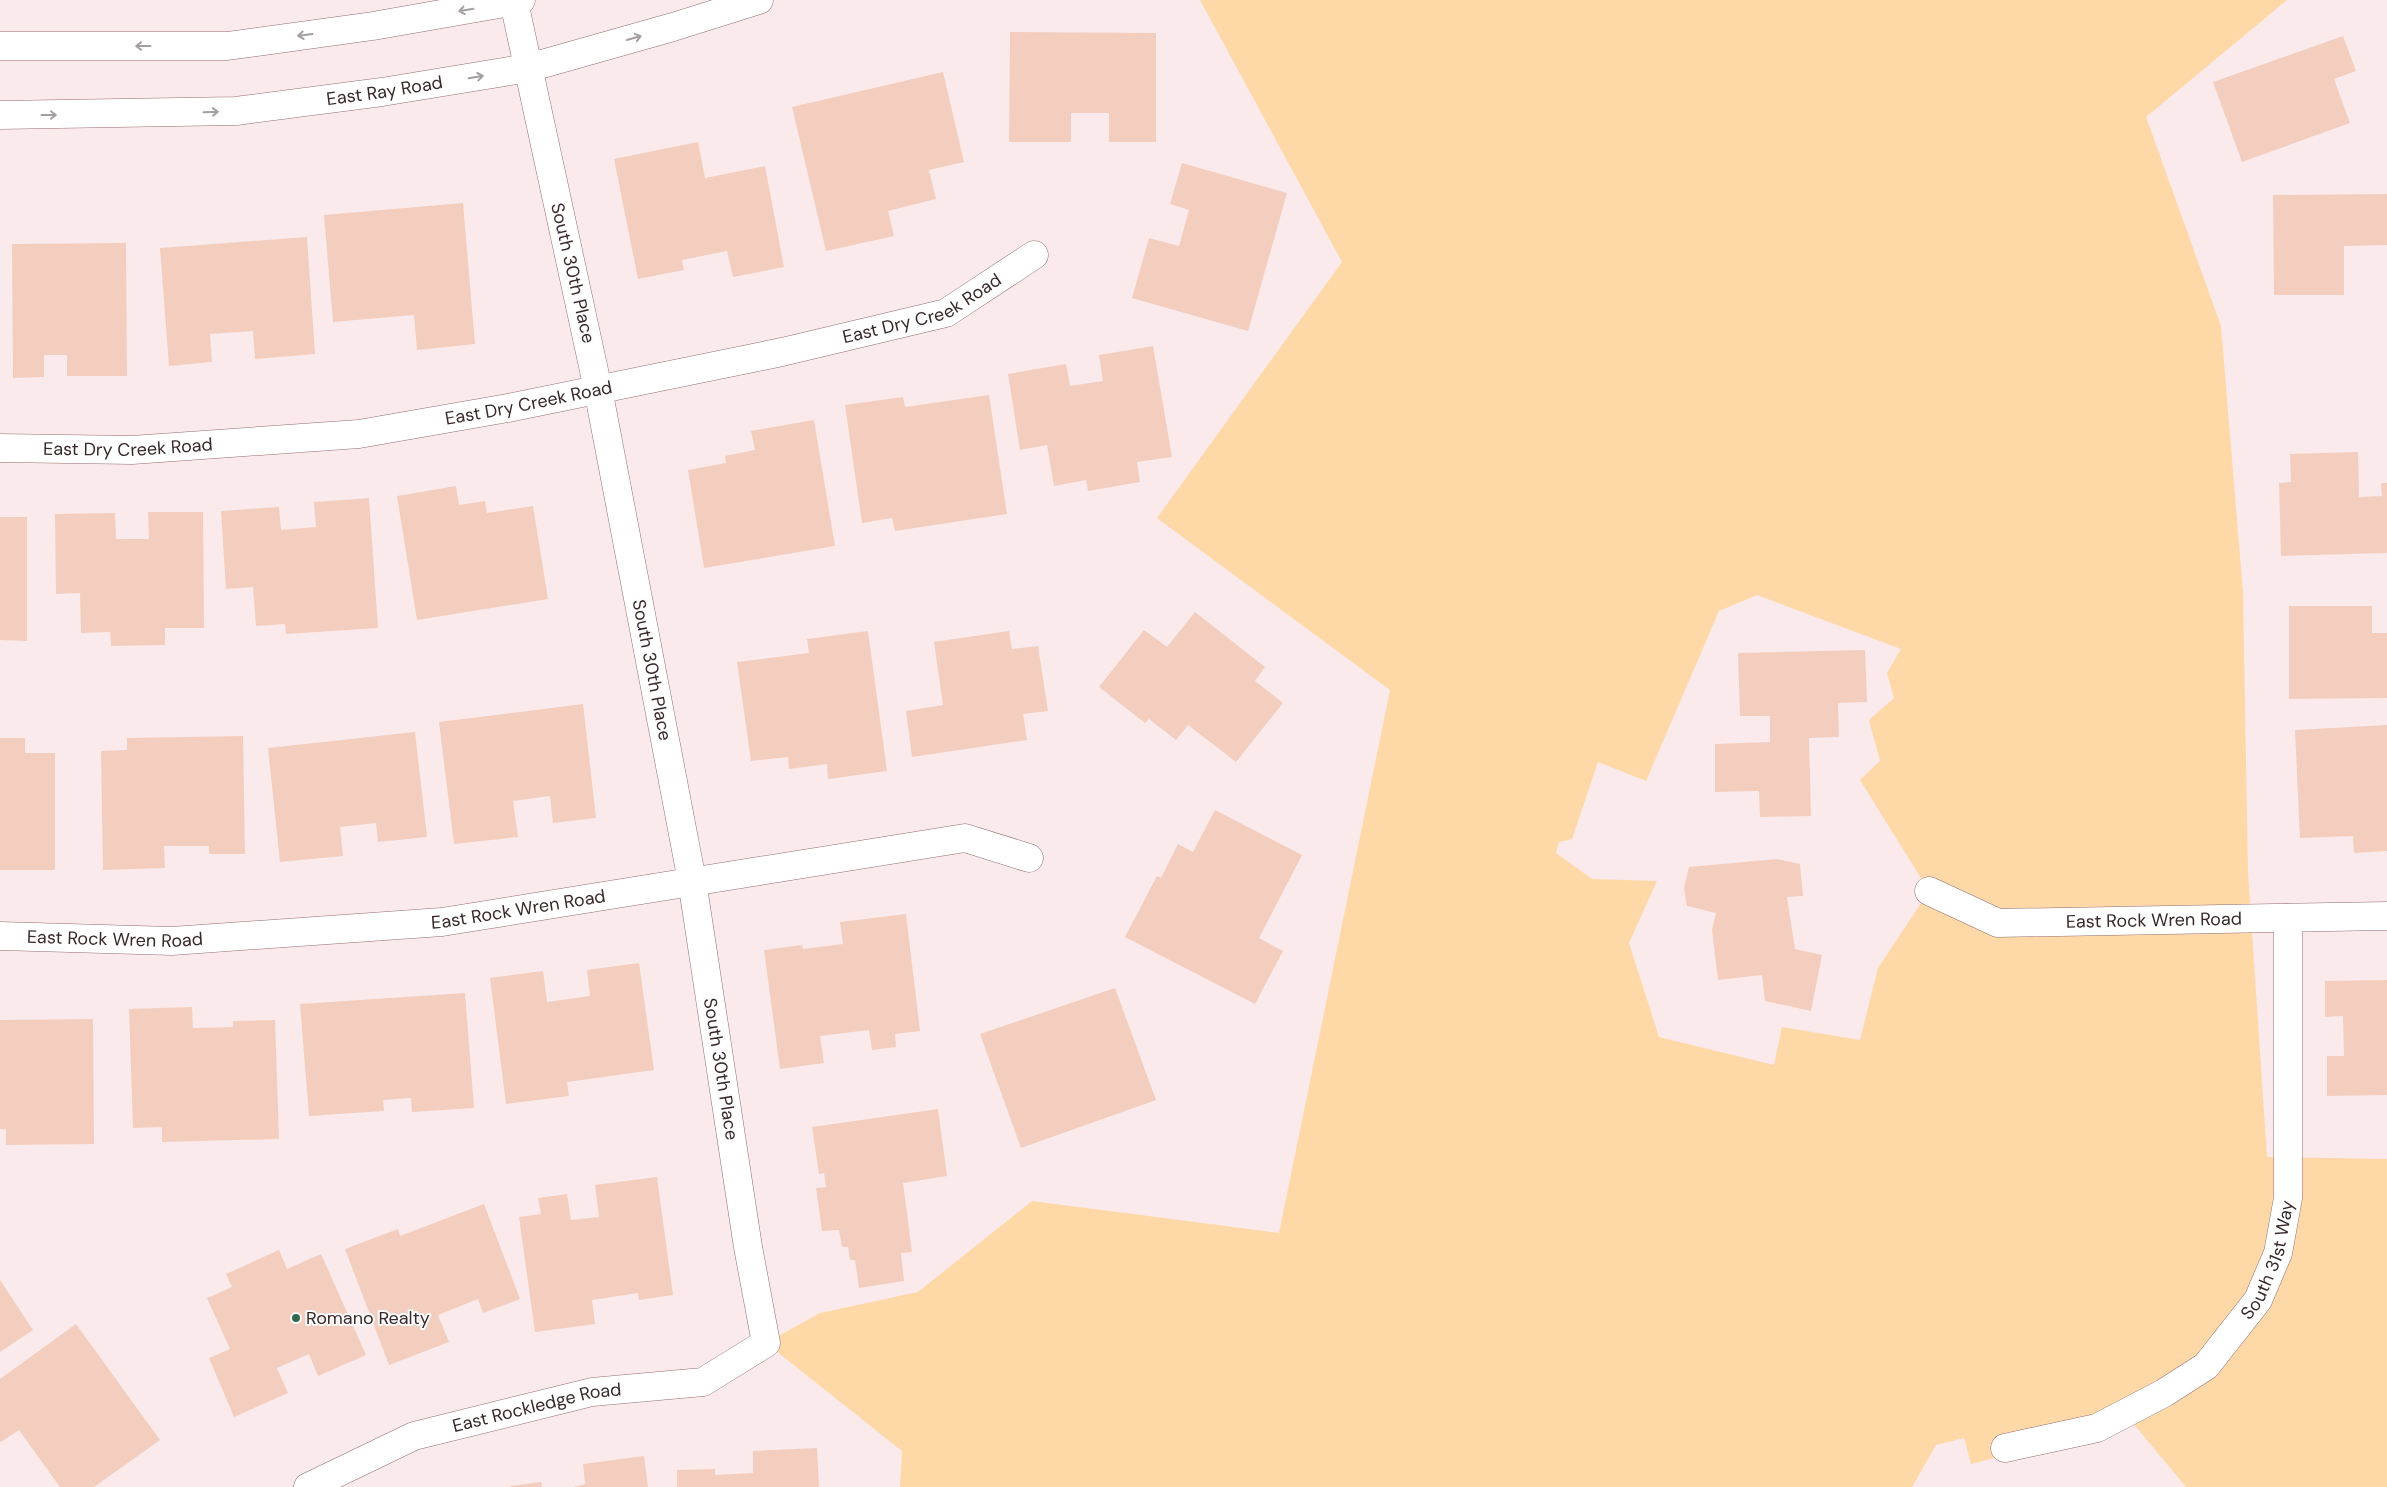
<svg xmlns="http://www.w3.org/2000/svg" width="2387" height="1487" viewBox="0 0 2387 1487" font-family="'DM Sans',sans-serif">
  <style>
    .green { fill: #ffd8a8; fill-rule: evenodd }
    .building { fill: #f3cebf }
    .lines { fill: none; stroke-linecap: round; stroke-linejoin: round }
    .minor-casing { stroke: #936e71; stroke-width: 29 }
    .secondary-casing { stroke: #936e71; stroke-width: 29 }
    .minor { stroke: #fff; stroke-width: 28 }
    .secondary { stroke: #fff; stroke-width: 28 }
    .oneway { stroke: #a59e9f }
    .poi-dot { fill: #33694f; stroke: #fcfcfc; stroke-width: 2 }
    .labels { text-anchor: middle; stroke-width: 4; stroke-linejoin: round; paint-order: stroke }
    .street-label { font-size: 18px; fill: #38282a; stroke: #fcfcfc }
    .poi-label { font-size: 18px; fill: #38282a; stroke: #fcfcfc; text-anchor: start }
  </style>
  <rect width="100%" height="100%" fill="#fbeaeb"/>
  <!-- green -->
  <path class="green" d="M1200,0H2287L2146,117L2221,326L2243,592L2248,872L2267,1157L2387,1159V1487H2186L2132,1422L1971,1464L1964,1438L1936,1445L1912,1487H900L902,1451L766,1343L820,1313L918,1292L1032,1201L1279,1233L1390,690L1157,518L1342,262ZM1757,595L1901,649L1887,673L1894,698L1869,720L1880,761L1860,780L1929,891L1878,968L1860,1040L1782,1027L1774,1065L1659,1037L1629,943L1657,881L1592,879L1556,853L1559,842L1572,839L1598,762L1646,781L1719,611Z"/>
  <!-- building -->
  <g class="building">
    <polygon points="1010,32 1156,33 1156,142 1109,142 1109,113 1071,113 1071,142 1009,142"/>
    <polygon points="2343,36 2356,71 2334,79 2350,123 2242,162 2213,82"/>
    <polygon points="943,72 964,162 929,170 936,199 888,211 894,236 826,251 792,107"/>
    <polygon points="698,142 705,178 765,166 784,267 733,277 727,251 682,260 684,270 638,279 614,159"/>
    <polygon points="1182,163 1287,193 1248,331 1132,298 1149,238 1179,246 1189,210 1170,204"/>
    <polygon points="2387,194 2387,245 2344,246 2344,295 2274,295 2273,195"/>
    <polygon points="463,203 475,344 417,350 414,315 333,322 324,215"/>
    <polygon points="307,237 315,354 255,359 253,331 210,334 212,362 169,366 160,248"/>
    <polygon points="126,243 127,376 67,376 67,355 44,355 44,377 13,378 12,244"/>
    <polygon points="1153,346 1172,457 1137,462 1140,482 1088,491 1086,480 1054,486 1047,445 1020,450 1008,374 1066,364 1070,386 1103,381 1099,355"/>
    <polygon points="989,395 1007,514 895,531 892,518 862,523 845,405 903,397 905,407"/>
    <polygon points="814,420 835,546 704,568 688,470 726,463 725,456 755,450 751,431"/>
    <polygon points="2358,452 2359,497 2382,496 2381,483 2387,483 2387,553 2281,556 2279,483 2291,482 2290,454"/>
    <polygon points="456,486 459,505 485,501 487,513 533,506 548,599 417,620 397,496"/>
    <polygon points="369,498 378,628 286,634 285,624 256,626 253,587 226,589 221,511 279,507 281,530 316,527 314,502"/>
    <polygon points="148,512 203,512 204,628 165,628 165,645 111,646 110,632 81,633 80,593 56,594 55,514 115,513 116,539 149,539"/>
    <polygon points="0,517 27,517 27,641 0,640"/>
    <polygon points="2289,606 2372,606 2372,633 2387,633 2387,698 2289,699"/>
    <polygon points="1195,612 1265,667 1255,681 1283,703 1236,762 1188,725 1176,740 1149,719 1145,723 1099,687 1144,630 1167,647"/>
    <polygon points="868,631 887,771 828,779 827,764 789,769 788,757 751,761 737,662 809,653 807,639"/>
    <polygon points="1009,631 1012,649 1038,646 1048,711 1023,714 1027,740 912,757 906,711 943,705 934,642"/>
    <polygon points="1865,650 1867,702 1838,703 1839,737 1809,738 1811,816 1760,817 1759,791 1715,792 1715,744 1770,742 1770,716 1740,716 1738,653"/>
    <polygon points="583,704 596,818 553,823 550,796 513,801 518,837 454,844 439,722"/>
    <polygon points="2387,725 2387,851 2354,853 2353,836 2300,838 2295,730"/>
    <polygon points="415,732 427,837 378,842 376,823 340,827 343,856 280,862 268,748"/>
    <polygon points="243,736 245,854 209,854 209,846 164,846 165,868 103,870 101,751 127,750 127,738"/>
    <polygon points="0,738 25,738 25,753 55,753 55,870 0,870"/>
    <polygon points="1215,810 1302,855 1259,938 1283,951 1255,1004 1125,937 1157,876 1161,878 1178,844 1193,852"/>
    <polygon points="1777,859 1800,864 1803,896 1787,897 1795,949 1822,955 1811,1011 1765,1001 1762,975 1718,980 1712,930 1716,913 1687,906 1684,888 1689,867"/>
    <polygon points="906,914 920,1031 895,1034 896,1047 872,1050 869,1030 820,1036 824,1063 780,1069 764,950 802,945 803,949 843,944 840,922"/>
    <polygon points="639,963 654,1070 567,1082 569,1096 506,1104 490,978 543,971 547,1002 590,996 587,970"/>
    <polygon points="2387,980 2387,1095 2327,1096 2327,1056 2344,1056 2343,1016 2325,1017 2325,981"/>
    <polygon points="1115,988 1156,1100 1021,1148 980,1034"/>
    <polygon points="465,993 474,1108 412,1112 411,1098 383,1100 384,1111 309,1116 300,1004"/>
    <polygon points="192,1007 193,1028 233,1027 233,1021 275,1020 279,1139 162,1142 162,1127 133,1128 129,1009"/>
    <polygon points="93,1019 94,1144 6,1145 6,1129 0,1129 0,1020"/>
    <polygon points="938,1109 947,1176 903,1183 912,1252 901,1253 904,1281 859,1288 855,1260 850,1260 848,1247 842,1247 839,1230 822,1231 816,1188 826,1187 824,1173 819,1174 812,1127"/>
    <polygon points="657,1177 673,1295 639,1300 638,1293 592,1300 595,1324 535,1332 519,1217 541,1214 538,1198 567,1194 571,1220 599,1217 595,1185"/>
    <polygon points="484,1204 520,1299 483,1313 478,1299 438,1315 449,1342 389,1365 345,1249 398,1229 400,1236"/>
    <polygon points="279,1250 287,1269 321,1254 366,1355 318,1376 309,1354 277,1368 288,1393 234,1417 209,1358 230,1349 207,1298 232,1287 226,1274"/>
    <polygon points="0,1280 33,1330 0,1352"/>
    <polygon points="76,1324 160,1440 94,1487 60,1487 19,1430 1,1442 0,1441 0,1379"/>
    <polygon points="817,1448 819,1487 677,1487 677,1470 715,1469 715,1475 753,1473 753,1451"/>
    <polygon points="644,1456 648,1487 573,1487 585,1484 583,1464"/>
    <polygon points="541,1482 542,1487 510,1487 510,1486"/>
  </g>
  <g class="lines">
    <!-- minor casing -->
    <g class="minor-casing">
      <g id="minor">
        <path id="s1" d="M0,448L132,450L359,434L508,408L782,352L946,313L1034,255"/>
        <path id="s2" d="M1929,891L1998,923L2387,916"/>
        <path id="s3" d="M0,936L172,941L442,922L965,838L1029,858"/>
        <path id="s4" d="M2005,1448L2097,1428L2164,1393L2206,1366L2258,1300L2278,1253L2288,1198V918"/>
        <path id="s5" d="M308,1487L414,1436L592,1392L703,1382L766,1343L748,1247L692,881L598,389L514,2"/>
      </g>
    </g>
    <!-- secondary casing -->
    <g class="secondary-casing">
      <g id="secondary">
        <polyline points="0,46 227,46 373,26 521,0"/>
        <path id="s6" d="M0,115L236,111L382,92L528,68L673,27L759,0"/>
      </g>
    </g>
    <!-- minor -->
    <use href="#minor" class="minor"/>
    <!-- secondary -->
    <use href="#secondary" class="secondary"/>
  </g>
  <!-- one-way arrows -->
  <defs><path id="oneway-shaft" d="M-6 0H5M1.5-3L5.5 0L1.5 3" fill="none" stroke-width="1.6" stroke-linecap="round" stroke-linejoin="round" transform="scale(1.25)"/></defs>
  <g class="oneway">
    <use href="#oneway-shaft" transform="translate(466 10) rotate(170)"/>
    <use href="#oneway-shaft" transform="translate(305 35) rotate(173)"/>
    <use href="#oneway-shaft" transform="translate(634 38) rotate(-16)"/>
    <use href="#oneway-shaft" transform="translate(143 46) rotate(180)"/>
    <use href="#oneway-shaft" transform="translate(476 77) rotate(-9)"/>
    <use href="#oneway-shaft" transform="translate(211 112) rotate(-2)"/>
    <use href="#oneway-shaft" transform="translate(49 115)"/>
  </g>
  <!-- markers -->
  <circle class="poi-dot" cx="296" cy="1318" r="5"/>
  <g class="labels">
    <!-- street labels -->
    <g class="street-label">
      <text dy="6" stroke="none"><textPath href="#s6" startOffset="386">East Ray Road</textPath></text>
      <text transform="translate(573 273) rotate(77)" y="6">South 30th Place</text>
      <text dy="6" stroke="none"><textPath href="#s1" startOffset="938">East Dry Creek Road</textPath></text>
      <text dy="6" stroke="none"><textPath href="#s1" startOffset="532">East Dry Creek Road</textPath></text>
      <text dy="6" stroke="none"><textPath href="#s1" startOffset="128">East Dry Creek Road</textPath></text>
      <text transform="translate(652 670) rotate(79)" y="6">South 30th Place</text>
      <text dy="6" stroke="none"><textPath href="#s3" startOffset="520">East Rock Wren Road</textPath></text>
      <text dy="6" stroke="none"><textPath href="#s2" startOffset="232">East Rock Wren Road</textPath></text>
      <text dy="6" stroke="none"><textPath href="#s3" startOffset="115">East Rock Wren Road</textPath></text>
      <text transform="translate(721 1069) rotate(81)" y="6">South 30th Place</text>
      <text dy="6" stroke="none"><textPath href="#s4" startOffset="345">South 31st Way</textPath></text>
      <text dy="6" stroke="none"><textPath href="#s5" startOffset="244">East Rockledge Road</textPath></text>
    </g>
    <!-- poi labels -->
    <g class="poi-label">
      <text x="306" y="1324">Romano Realty</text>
    </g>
  </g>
</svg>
